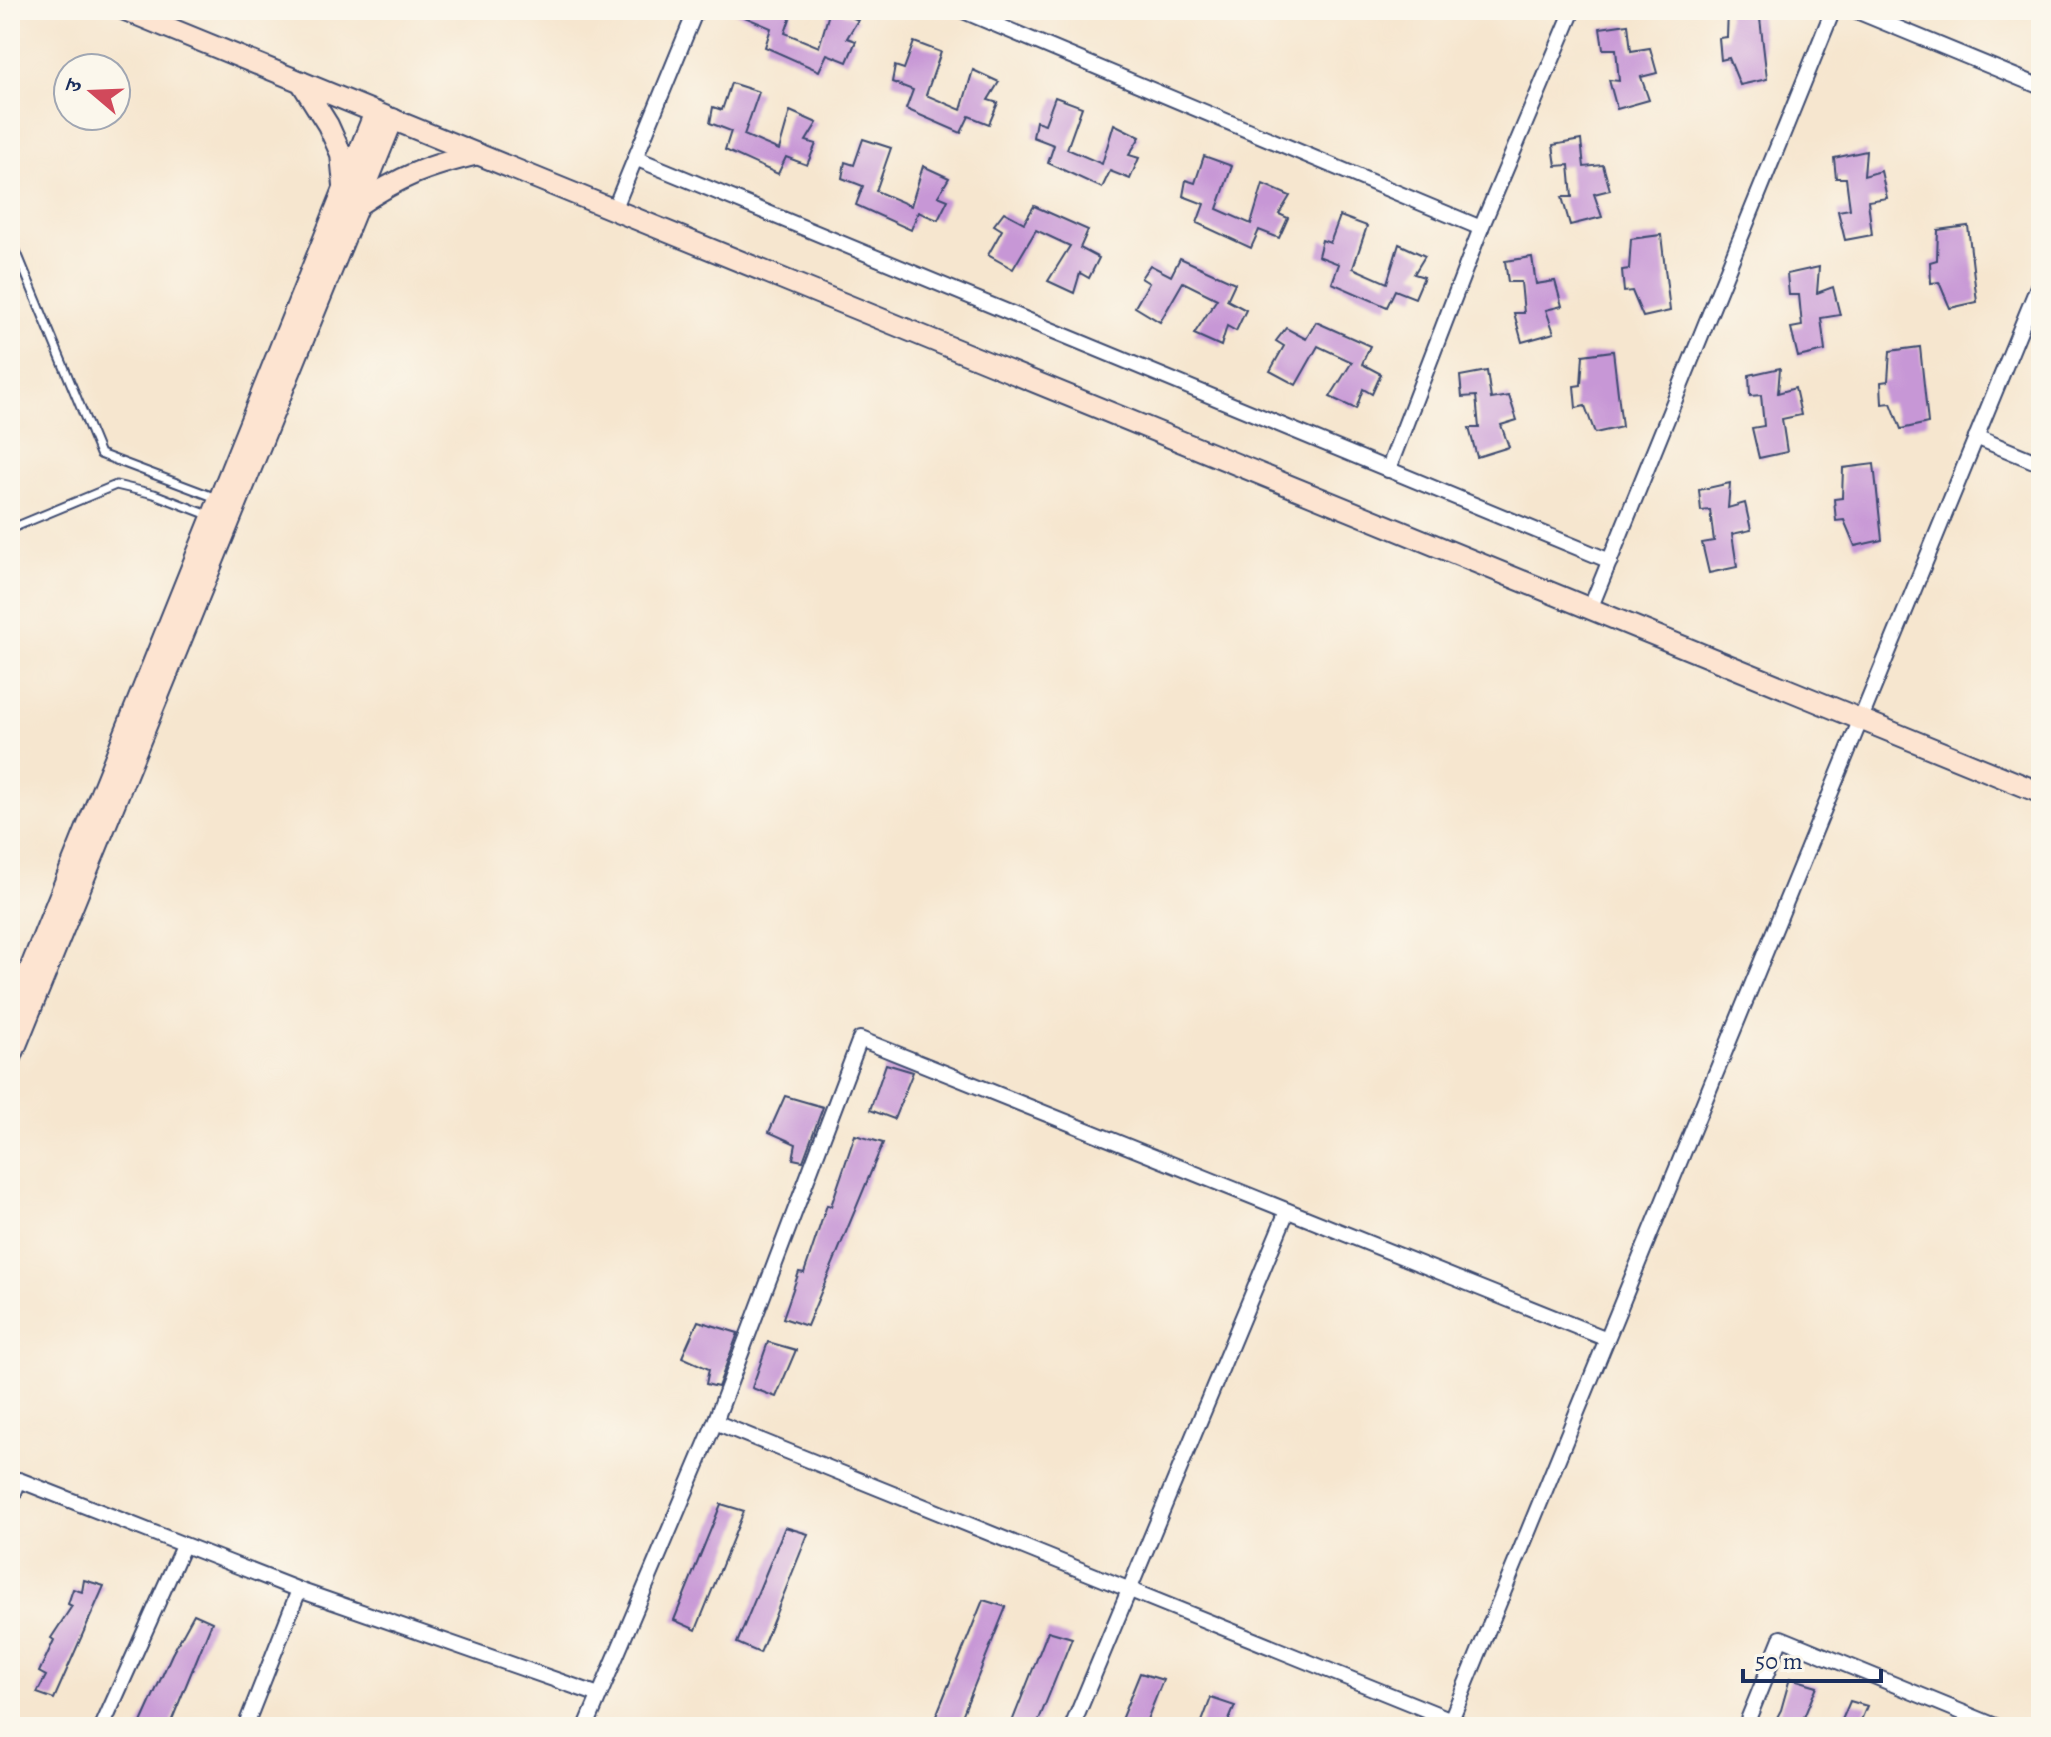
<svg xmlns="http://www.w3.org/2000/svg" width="2051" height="1737" viewBox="0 0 2051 1737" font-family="Alegreya,'Noto Serif Devanagari',serif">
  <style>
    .building { fill: #c797d6 }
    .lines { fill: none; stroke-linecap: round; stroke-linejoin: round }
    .lane-casing { stroke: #3c4a6f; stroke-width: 11 }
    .street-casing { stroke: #3c4a6f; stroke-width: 18 }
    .secondary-casing { stroke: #3c4a6f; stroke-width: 24 }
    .lane { stroke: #fff; stroke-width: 7 }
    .street { stroke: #fff; stroke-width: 14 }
    .secondary { stroke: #fde4d1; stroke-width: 20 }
  </style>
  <rect width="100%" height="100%" fill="#fbf7ec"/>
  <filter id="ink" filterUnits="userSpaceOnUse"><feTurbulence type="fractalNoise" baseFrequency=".0125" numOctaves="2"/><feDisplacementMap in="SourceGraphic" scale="16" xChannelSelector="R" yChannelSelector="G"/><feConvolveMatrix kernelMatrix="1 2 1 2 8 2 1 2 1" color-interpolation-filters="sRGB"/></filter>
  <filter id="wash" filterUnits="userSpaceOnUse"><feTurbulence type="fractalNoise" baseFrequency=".006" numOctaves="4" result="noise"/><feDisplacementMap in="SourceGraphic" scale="32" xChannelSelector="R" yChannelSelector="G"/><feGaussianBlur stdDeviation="1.8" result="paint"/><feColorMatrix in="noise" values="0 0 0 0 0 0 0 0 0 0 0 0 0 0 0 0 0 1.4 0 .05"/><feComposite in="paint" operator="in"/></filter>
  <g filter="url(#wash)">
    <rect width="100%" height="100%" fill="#f6e6cf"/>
    <g id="blocks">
      <!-- building -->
      <g class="building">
        <polygon points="728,10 793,10 785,33 819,47 830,10 836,10 858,20 847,38 856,41 847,62 827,54 819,71 765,47 771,28"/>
        <polygon points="1728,10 1759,10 1767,79 1740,85 1729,58 1721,60 1719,38 1727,37"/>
        <polygon points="1628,24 1631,51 1650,48 1657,73 1641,77 1649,100 1617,109 1609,80 1619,81 1616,49 1603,49 1600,28"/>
        <polygon points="914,42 941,52 926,95 961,110 973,70 999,82 988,100 998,103 989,124 969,116 961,133 906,109 913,90 892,82 895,66 904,69"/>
        <polygon points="731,83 759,92 744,135 779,150 790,111 817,123 806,141 816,144 807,165 786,157 778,174 725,150 731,131 710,123 713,107 722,110"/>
        <polygon points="1055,97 1082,107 1067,149 1102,164 1114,124 1140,137 1129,155 1139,158 1130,179 1110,171 1102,188 1048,163 1054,145 1033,137 1036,121 1045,124"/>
        <polygon points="863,139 891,148 876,191 911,206 923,166 949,178 938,196 948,200 938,220 918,212 911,230 856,205 863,186 842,178 845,162 854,165"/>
        <polygon points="1581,140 1584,167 1603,165 1610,190 1594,194 1602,217 1570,225 1562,197 1572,197 1569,165 1556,166 1553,145"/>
        <polygon points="1866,151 1864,176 1881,171 1887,198 1868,201 1872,235 1845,240 1838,211 1850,209 1846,178 1836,178 1834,158"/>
        <polygon points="1204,156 1232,166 1217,209 1251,224 1263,184 1290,196 1279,214 1288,218 1279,238 1259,230 1251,248 1197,223 1204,204 1183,196 1186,180 1195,183"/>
        <polygon points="1034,206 1088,230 1080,248 1099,258 1089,278 1080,273 1074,293 1048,281 1070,246 1036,230 1013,269 988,255 1002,230 994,225 1004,212 1024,223"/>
        <polygon points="1340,216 1367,226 1353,268 1387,283 1399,244 1425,256 1414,274 1424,277 1415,298 1395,290 1387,307 1332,283 1339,264 1318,256 1322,240 1330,243"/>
        <polygon points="1968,226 1977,302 1950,308 1939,282 1931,283 1930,262 1937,260 1938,230"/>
        <polygon points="1661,235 1670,311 1643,317 1632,291 1624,292 1622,270 1629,269 1631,239"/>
        <polygon points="1532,257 1536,284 1555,281 1562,306 1546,310 1554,333 1522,342 1514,313 1524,313 1521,282 1508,282 1505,261"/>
        <polygon points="1180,258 1235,283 1227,300 1246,310 1236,331 1227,326 1221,346 1194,334 1217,299 1183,282 1160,322 1135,307 1149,283 1141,278 1150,265 1171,276"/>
        <polygon points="1819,267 1817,293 1833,287 1840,315 1821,318 1825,351 1798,357 1791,328 1802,326 1799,295 1789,295 1787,274"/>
        <polygon points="1316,322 1370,346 1362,364 1381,374 1372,394 1363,389 1356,409 1330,397 1352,362 1318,346 1296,385 1270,371 1284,346 1276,341 1286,328 1306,339"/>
        <polygon points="1920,347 1928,423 1901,429 1891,403 1882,404 1881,382 1888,381 1890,351"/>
        <polygon points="1613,351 1622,427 1595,433 1585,406 1576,408 1574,386 1581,385 1583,355"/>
        <polygon points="1780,368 1778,393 1795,388 1801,415 1782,419 1787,452 1759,458 1752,428 1764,426 1761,395 1750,396 1749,375"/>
        <polygon points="1487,371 1491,399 1509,396 1517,420 1501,425 1509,447 1477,457 1469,428 1479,428 1476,396 1462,397 1460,376"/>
        <polygon points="1874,464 1882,540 1855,546 1844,520 1836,521 1834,499 1842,498 1843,468"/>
        <polygon points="1730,483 1728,508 1745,503 1751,530 1732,534 1737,567 1709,573 1702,543 1714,541 1710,510 1701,511 1699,490"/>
        <polygon points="886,1064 913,1072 894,1119 870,1110"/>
        <polygon points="785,1096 823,1107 803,1161 793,1159 796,1144 769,1132"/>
        <polygon points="855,1135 883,1143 807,1326 783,1318 799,1272 804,1273 827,1205 831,1206"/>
        <polygon points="698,1321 738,1333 718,1387 706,1384 709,1369 682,1357"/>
        <polygon points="768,1342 796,1350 776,1397 752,1388"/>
        <polygon points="721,1504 744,1511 696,1630 674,1620"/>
        <polygon points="785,1527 808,1534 760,1653 737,1643"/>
        <polygon points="84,1580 104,1586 54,1699 37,1693 46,1676 39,1672 54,1640 51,1638 72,1606 68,1604 73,1589 82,1592"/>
        <polygon points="983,1600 1006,1607 958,1726 936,1716"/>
        <polygon points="194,1614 212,1622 169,1727 139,1727 172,1654"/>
        <polygon points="1048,1631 1072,1638 1036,1727 1010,1727"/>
        <polygon points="1140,1673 1163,1680 1144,1727 1118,1727"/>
        <polygon points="1790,1678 1817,1686 1800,1727 1772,1727 1781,1710"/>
        <polygon points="1211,1698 1235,1706 1226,1727 1200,1727"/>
        <polygon points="1850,1701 1867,1706 1858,1727 1839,1727"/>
      </g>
    </g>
  </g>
  <g filter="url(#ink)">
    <use href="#blocks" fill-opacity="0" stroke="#3c4a6f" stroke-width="2"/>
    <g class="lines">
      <!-- lane casing -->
      <g class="lane-casing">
        <g id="lane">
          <polyline points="10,236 100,454 219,499"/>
          <polyline points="10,529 116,485 154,494 211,516"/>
        </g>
      </g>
      <!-- street casing -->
      <g class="street-casing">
        <g id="street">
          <polyline points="961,10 1481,228"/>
          <polyline points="1854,10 2041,87"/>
          <polyline points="635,158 1610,561"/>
          <polyline points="614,210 696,10"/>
          <polyline points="1976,437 2041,464"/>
          <polyline points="1388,470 1481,228 1573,10"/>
          <polyline points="1590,609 1833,10"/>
          <polyline points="715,1422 1469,1727"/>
          <polyline points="10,1502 19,1480 299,1590 599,1695"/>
          <polyline points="1451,1720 2041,279"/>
          <polyline points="102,1727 183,1546"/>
          <polyline points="245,1727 299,1590"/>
          <polyline points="586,1727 715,1422 860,1039 1607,1339"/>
          <polyline points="1072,1727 1287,1211"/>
          <polyline points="1745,1727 1781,1638 1998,1727"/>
          <polyline points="2040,1727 2041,1724"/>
        </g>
      </g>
      <!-- secondary casing -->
      <g class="secondary-casing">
        <g id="secondary">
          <polyline points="125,10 2041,793"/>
          <polyline points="301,82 328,125 341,154 344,186"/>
          <path d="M358,205C401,176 427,166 478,154"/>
          <polyline points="10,1019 375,112"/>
          <polyline points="10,1060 393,119"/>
        </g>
      </g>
      <!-- lane -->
      <use href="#lane" class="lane"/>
      <!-- street -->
      <use href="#street" class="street"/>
      <!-- secondary -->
      <use href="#secondary" class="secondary"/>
    </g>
  </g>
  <!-- margin -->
  <rect width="2051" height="1737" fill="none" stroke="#fbf7ec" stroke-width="40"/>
  <!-- north arrow -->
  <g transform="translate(92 92) rotate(289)"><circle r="38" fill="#fbf7ec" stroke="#a1a7b3" stroke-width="2"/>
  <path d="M0-6L14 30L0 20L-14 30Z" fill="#d1495b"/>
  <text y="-12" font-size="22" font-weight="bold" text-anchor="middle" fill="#1b2f5e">उ</text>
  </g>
  <!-- scale -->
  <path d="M1743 1669v12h138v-12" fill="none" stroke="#1b2f5e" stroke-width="4"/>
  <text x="1755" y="1669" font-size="24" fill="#1b2f5e" stroke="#fbf7ec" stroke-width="6" paint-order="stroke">50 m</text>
</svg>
